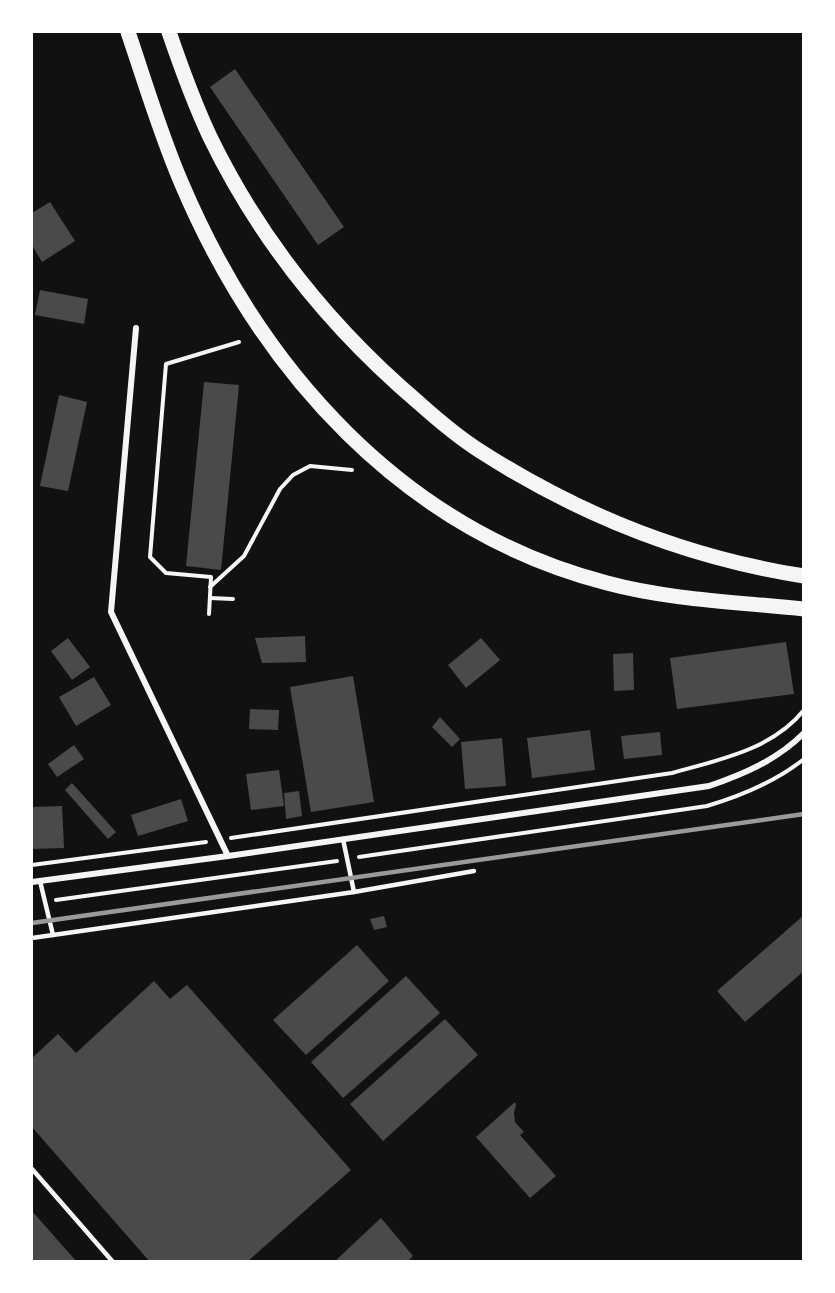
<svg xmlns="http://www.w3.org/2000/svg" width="835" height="1293" viewBox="0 0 835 1293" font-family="Roboto,sans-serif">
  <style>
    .building { fill: #4a4a4a }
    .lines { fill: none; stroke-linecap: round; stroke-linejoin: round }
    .path { stroke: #f5f5f5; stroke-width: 4 }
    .service { stroke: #f5f5f5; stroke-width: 4.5 }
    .minor { stroke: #f5f5f5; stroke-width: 6 }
    .primary { stroke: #f5f5f5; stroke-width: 15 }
    .rail { stroke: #9a9a9a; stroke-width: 4.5 }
  </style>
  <rect width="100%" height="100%" fill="#111"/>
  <!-- building -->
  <g class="building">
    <polygon points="235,69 344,227 318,245 210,87"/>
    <polygon points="50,202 75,241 42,262 32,245 32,213"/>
    <polygon points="40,290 88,299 84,324 35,315"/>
    <polygon points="204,382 239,385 221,570 186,566"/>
    <polygon points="59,395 87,402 68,491 40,486"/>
    <polygon points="305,636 306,662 262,663 255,638"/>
    <polygon points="68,638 90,667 72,680 51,651"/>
    <polygon points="481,638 500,660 466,688 448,665"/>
    <polygon points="786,642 794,694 677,709 670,658"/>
    <polygon points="633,653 634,690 614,691 613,654"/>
    <polygon points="353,676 374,802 311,812 290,687"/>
    <polygon points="94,677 111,705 76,726 59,697"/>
    <polygon points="250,709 279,710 278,730 249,729"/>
    <polygon points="440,717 460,739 452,747 432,727"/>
    <polygon points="590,730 595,770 532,778 527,738"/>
    <polygon points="660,732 662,755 624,759 621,736"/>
    <polygon points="502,738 506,786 465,789 461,742"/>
    <polygon points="74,745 84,759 57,777 48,764"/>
    <polygon points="279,770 284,806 251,810 246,774"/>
    <polygon points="72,783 116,832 108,839 65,790"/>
    <polygon points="299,791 302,816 286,819 284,793"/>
    <polygon points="181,799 188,821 138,836 131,815"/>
    <polygon points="62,806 64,848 32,849 32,807"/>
    <polygon points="804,915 804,971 745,1022 717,991"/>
    <polygon points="384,916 387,927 374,930 370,919"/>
    <polygon points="357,945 389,981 306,1055 273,1020"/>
    <polygon points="406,976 440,1013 343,1098 311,1062"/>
    <polygon points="154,981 170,999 187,985 351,1170 247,1262 150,1262 32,1127 32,1058 58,1034 76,1053"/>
    <polygon points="445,1019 478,1055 383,1141 350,1104"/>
    <polygon points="515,1102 516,1105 514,1113 515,1122 524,1132 520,1135 556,1176 530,1198 476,1137"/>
    <polygon points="32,1211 77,1262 32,1262"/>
    <polygon points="381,1218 413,1256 407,1262 334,1262"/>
  </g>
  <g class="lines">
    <!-- path -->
    <g class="path">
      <polyline points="210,587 244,556 280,489 293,475 310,466 352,470"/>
      <polyline points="210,598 233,599"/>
      <polyline points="209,614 211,577 166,573 150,557 166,364 239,342"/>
      <path d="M231,838L672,773C718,760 772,750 804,710"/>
      <path d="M359,857L707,806C741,796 775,782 804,759"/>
      <polyline points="32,865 206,842"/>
      <polyline points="56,900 337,861"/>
    </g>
    <!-- service -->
    <g class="service">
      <polyline points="354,892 474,871"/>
      <polyline points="53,935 354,892 343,839"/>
      <polyline points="32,938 53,935 40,881"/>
      <polyline points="32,1169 113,1262"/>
    </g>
    <!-- minor -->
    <g class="minor">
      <polyline points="136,328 111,612 228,856"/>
      <path d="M32,882L228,856L709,786C744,774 777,760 804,733"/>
    </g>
    <!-- primary -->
    <g class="primary">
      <path d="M128,32C145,82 160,133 181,182C261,371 403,530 607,583C670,600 738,602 804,609"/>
      <path d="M169,32C181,67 194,103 210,137C260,240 332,329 419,403C438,420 458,437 480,451C578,514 688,558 804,576"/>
    </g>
    <!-- rail -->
    <polyline class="rail" points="32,923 804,814"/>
  </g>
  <!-- border -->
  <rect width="835" height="1293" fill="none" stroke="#ffffff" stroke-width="66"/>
</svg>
